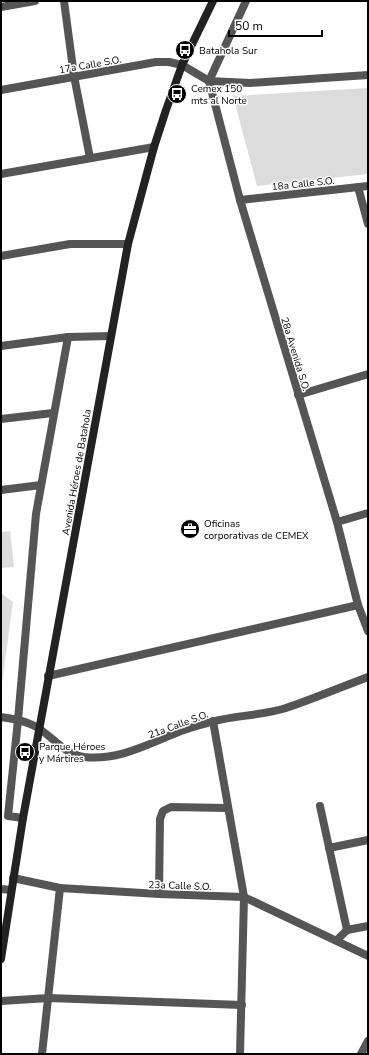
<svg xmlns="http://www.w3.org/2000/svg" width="369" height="1055" viewBox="0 0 369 1055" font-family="'Nunito Sans',sans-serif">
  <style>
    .green { fill: #dcdcdc }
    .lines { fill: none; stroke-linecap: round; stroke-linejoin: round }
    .street { stroke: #555; stroke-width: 8 }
    .secondary { stroke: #222; stroke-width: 8 }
    .labels { text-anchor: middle; stroke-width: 3; stroke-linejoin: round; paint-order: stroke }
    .poi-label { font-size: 10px; fill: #000; stroke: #fff; text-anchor: start }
    .street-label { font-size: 10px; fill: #000; stroke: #fff }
  </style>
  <rect width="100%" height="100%" fill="#fff"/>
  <!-- green -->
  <g class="green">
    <polygon points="368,88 368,174 257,186 233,96"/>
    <polygon points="10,531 14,567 1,568 1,532"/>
    <polygon points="1,593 13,602 1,690"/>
  </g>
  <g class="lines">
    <!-- street -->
    <g class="street">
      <polyline points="64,1 74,76 90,158"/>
      <polyline points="1,7 35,1"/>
      <polyline points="209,81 240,200 337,522 358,605 368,631"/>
      <polyline points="209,81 246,1"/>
      <polyline points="1,90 156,62 169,62 182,65 209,81 250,83 368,75"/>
      <polyline points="1,174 154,147"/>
      <polyline points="358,187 368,224"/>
      <polyline points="240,200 368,186"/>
      <polyline points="1,256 70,244 128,244"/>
      <polyline points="1,346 68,337 111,336"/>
      <polyline points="298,395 368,374"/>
      <polyline points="1,419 53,413"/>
      <polyline points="1,490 41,485"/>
      <polyline points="337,522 368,513"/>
      <polyline points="48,676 358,605"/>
      <path d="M1,717C14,719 27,721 38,728C54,738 64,754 84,757C117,761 146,745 176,733C187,728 200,725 211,722C235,715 261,716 286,708C313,699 341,687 368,677"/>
      <polyline points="213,721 244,897 240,1054"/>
      <polyline points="320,806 347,930"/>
      <polyline points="23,818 8,816 18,720 36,514 68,337"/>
      <polyline points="329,848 368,840"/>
      <polyline points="13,878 60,888 159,894 244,897 368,956"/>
      <polyline points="1,889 11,890"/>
      <polyline points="159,894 160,819 163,811 171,807 227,808"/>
      <polyline points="337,940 347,930 368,926"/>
      <polyline points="1,1001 49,998 242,1005"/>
      <polyline points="42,1054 60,888"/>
      <polyline points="361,1054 368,1041"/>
    </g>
    <!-- secondary -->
    <polyline class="secondary" points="1,959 23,818 128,244 154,147 166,110 182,65 213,1"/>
  </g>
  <!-- icons -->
  <defs>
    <g id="bus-disc" transform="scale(1)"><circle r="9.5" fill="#000" stroke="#fff"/><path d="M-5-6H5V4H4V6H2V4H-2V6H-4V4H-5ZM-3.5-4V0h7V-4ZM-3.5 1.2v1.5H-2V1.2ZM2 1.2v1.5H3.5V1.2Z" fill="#fff"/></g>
    <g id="office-disc" transform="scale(1)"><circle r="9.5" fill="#000" stroke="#fff"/><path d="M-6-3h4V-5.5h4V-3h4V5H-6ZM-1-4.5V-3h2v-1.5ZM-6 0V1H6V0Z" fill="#fff"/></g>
  </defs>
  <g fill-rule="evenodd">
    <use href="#bus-disc" x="185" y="50"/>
    <use href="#bus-disc" x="177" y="94"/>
    <use href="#office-disc" x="190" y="529"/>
    <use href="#bus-disc" x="25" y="752"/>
  </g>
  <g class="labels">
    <!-- poi labels -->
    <g class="poi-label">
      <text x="199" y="54">Batahola Sur</text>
      <text x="191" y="92">Cemex 150<tspan x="191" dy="12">mts al Norte</tspan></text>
      <text x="204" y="527">Oficinas<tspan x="204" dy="12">corporativas de CEMEX</tspan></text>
      <text x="39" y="750">Parque Héroes<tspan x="39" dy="12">y Mártires</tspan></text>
    </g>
    <!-- street labels -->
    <g class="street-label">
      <text transform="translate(90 64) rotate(-10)" y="4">17a Calle S.O.</text>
      <text transform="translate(303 183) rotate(-6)" y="4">18a Calle S.O.</text>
      <text transform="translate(296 354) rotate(73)" y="4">28a Avenida S.O.</text>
      <text transform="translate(76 472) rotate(-80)" y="4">Avenida Héroes de Batahola</text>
      <text transform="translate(178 724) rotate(-20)" y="4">21a Calle S.O.</text>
      <text transform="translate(180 885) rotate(2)" y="4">23a Calle S.O.</text>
    </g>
  </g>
  <!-- border -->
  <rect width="369" height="1055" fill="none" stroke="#000000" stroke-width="4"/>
  <!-- scale -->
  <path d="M229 30v6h93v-6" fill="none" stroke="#000000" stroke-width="2"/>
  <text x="235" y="30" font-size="12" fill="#000000" stroke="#ffffff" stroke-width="3" paint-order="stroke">50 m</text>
</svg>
